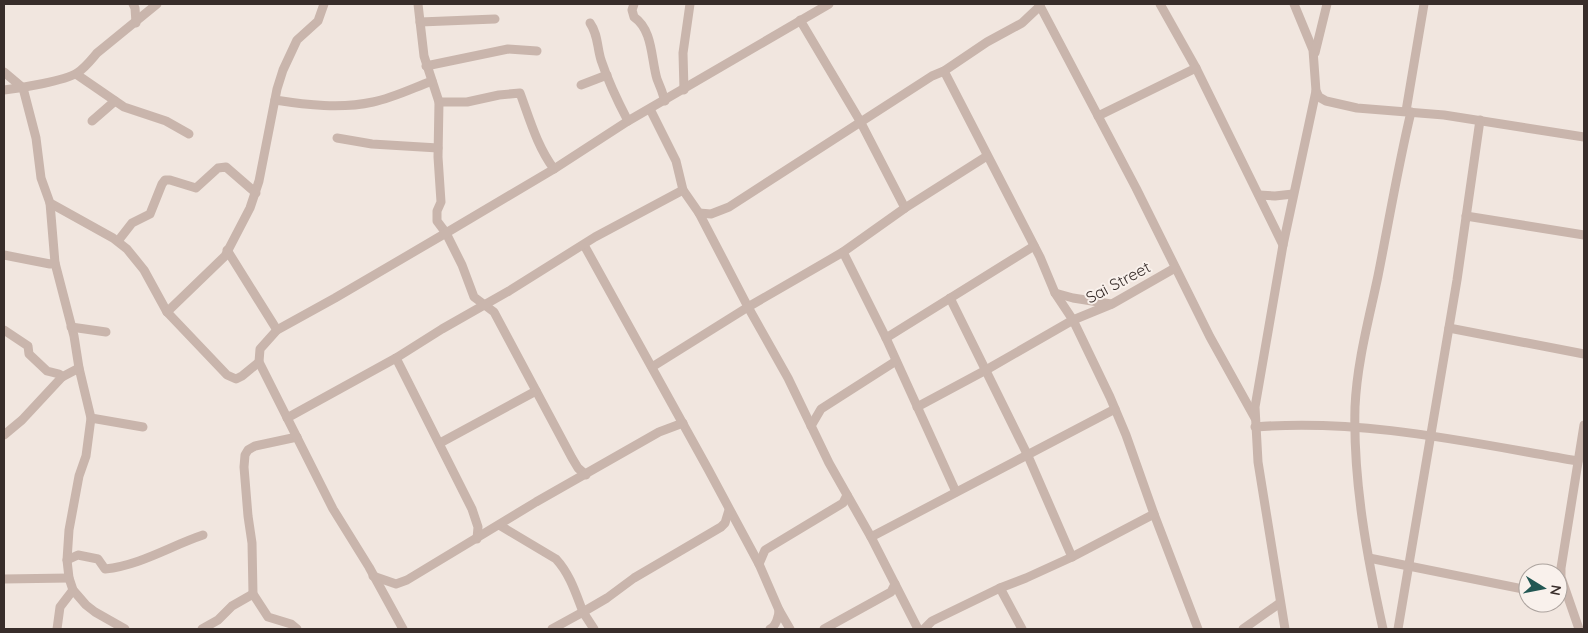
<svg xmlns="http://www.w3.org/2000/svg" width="1588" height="633" viewBox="0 0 1588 633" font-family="Quicksand,sans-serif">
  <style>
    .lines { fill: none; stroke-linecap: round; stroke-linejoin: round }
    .minor { stroke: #c9b5ac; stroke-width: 9 }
    .labels { text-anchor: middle; stroke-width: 4; stroke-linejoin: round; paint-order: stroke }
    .street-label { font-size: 16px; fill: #382d2a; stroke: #f9f1ec }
  </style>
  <rect width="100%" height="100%" fill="#f1e6df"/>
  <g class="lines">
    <!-- minor -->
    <g class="minor">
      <polyline points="133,4 135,8 136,23"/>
      <polyline points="418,4 424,56 439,102 438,157 441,202 437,211 437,221 446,233 462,265 474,297 494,312 572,458 578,468 586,475"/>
      <path d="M634,4L632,10L634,17C653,30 651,59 657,79C660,86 663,94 665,101"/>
      <polyline points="1039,4 1136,188 1210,337 1255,418"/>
      <polyline points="1160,4 1196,68 1283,245"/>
      <polyline points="1294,4 1313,50 1316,91 1319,97 1326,101 1357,108 1444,115 1584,137"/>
      <polyline points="800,20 860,121 905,208"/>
      <polyline points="420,22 495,19"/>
      <path d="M590,23C598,34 597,47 601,60C608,81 618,102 628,121"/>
      <polyline points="1315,53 1327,4"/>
      <polyline points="426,66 508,49 537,51"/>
      <polyline points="944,71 1040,257 1055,293 1073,320 1110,397 1126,435 1154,514 1198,629"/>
      <polyline points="4,72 23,88 36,138 41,178 50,203 113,238 127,249 144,270 167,312 227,375 236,379 242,376 259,362"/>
      <polyline points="76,74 124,107 166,121 189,134"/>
      <polyline points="581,85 607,75"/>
      <path d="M4,90C21,88 64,81 77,73C85,68 91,60 97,53L157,4"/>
      <polyline points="684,90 683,53 690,4"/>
      <path d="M275,100C307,105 341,109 373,102C393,98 413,88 432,81"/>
      <path d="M439,102H467L499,95L520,93C530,120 537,146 554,169"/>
      <polyline points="650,109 676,161 683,190 699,213 748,307 788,378 829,463 871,537 918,629"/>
      <polyline points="1406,111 1424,4"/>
      <polyline points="1098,116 1196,68"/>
      <polyline points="92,121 115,101"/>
      <polyline points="337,138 372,144 438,148"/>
      <polyline points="1259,195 1275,196 1293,194"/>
      <polyline points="50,203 55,263 74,336 79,368 91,418 86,456 79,476 69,530 67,560 69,578 73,590 86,605 95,612 125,629"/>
      <polyline points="699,213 711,214 729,207 932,76 944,71 987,42 1022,23 1040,6"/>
      <polyline points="1466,216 1584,235"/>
      <polyline points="118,241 132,223 150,214 162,184 165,180 170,180 196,188 218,168 226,167 256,193"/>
      <path d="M584,245L708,469L759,564L779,610C779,616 776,626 770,629"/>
      <polyline points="227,250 277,330"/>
      <polyline points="843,252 886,338 956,492"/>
      <polyline points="4,255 50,264 55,263"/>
      <polyline points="1055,293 1073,298 1111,304"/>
      <polyline points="950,298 1028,456 1072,557"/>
      <polyline points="167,312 225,256 250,208 259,181 277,89 283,70 297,40 318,21 324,4"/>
      <polyline points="71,327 106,332"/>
      <polyline points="1449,328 1584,354"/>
      <polyline points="4,330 28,346 29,354 47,371 59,374 62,377"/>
      <polyline points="886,338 1034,246"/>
      <polyline points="396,358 472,509 478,527 477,539"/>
      <polyline points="652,367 748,307 843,252 905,208 987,156"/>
      <polyline points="917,407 986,370 1073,320 1112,304 1175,268"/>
      <polyline points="91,418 143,427"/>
      <polyline points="287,418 396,358 442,329 509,291 595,237 683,190"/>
      <polyline points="811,426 821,409 896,361"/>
      <path d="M1255,427C1363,418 1472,443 1578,461"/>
      <polyline points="4,435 22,420 62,377 79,368"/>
      <polyline points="440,443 536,391"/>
      <path d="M499,525L556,559C570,574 576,594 583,612L607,598L634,578L721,527L725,523L729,510"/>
      <polyline points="871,537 1115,409"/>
      <polyline points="1369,558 1528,590"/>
      <path d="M67,560L78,555L98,559L105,569C141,565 170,546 203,535"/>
      <polyline points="759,564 765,550 843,503 847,495"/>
      <polyline points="373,576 396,584 407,580 536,502 659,432 683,423"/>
      <polyline points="4,579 69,578"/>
      <polyline points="1000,588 1022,629"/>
      <polyline points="779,610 790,629"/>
      <polyline points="57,629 60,607 73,590"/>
      <polyline points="202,629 218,620 232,606 253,594"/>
      <polyline points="297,629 291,624 268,617 253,594 252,543 248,516 244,467 245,455 248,450 255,446 297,437"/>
      <polyline points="403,629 369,567 333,509 259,362 260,349 277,330 335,298 446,233 554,169 628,121 829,4"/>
      <polyline points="552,629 583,612 594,629"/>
      <polyline points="824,629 891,592 895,584"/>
      <polyline points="924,629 932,621 1000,588 1026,578 1072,557 1154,514"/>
      <polyline points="1243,629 1280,603"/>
      <polyline points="1285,629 1258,462 1255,407 1283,245 1316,91"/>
      <path d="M1383,629C1367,557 1353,481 1355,407C1357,362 1369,319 1378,276C1389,221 1398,166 1411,112"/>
      <polyline points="1398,629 1457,280 1480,120"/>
      <polyline points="1579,629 1561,577 1561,568 1584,425"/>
    </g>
  </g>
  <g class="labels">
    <!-- street labels -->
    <g class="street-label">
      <text transform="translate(1118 282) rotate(-28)" y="6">Sai Street</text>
    </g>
  </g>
  <!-- border -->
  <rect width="1588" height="633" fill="none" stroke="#382d2a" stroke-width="10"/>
  <!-- north arrow -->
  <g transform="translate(1543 588) rotate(100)"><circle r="24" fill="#f9f1ec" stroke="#aca39e"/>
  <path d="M0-4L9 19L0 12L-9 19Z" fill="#225753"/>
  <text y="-8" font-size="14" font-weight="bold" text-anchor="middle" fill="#382d2a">N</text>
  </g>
</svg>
